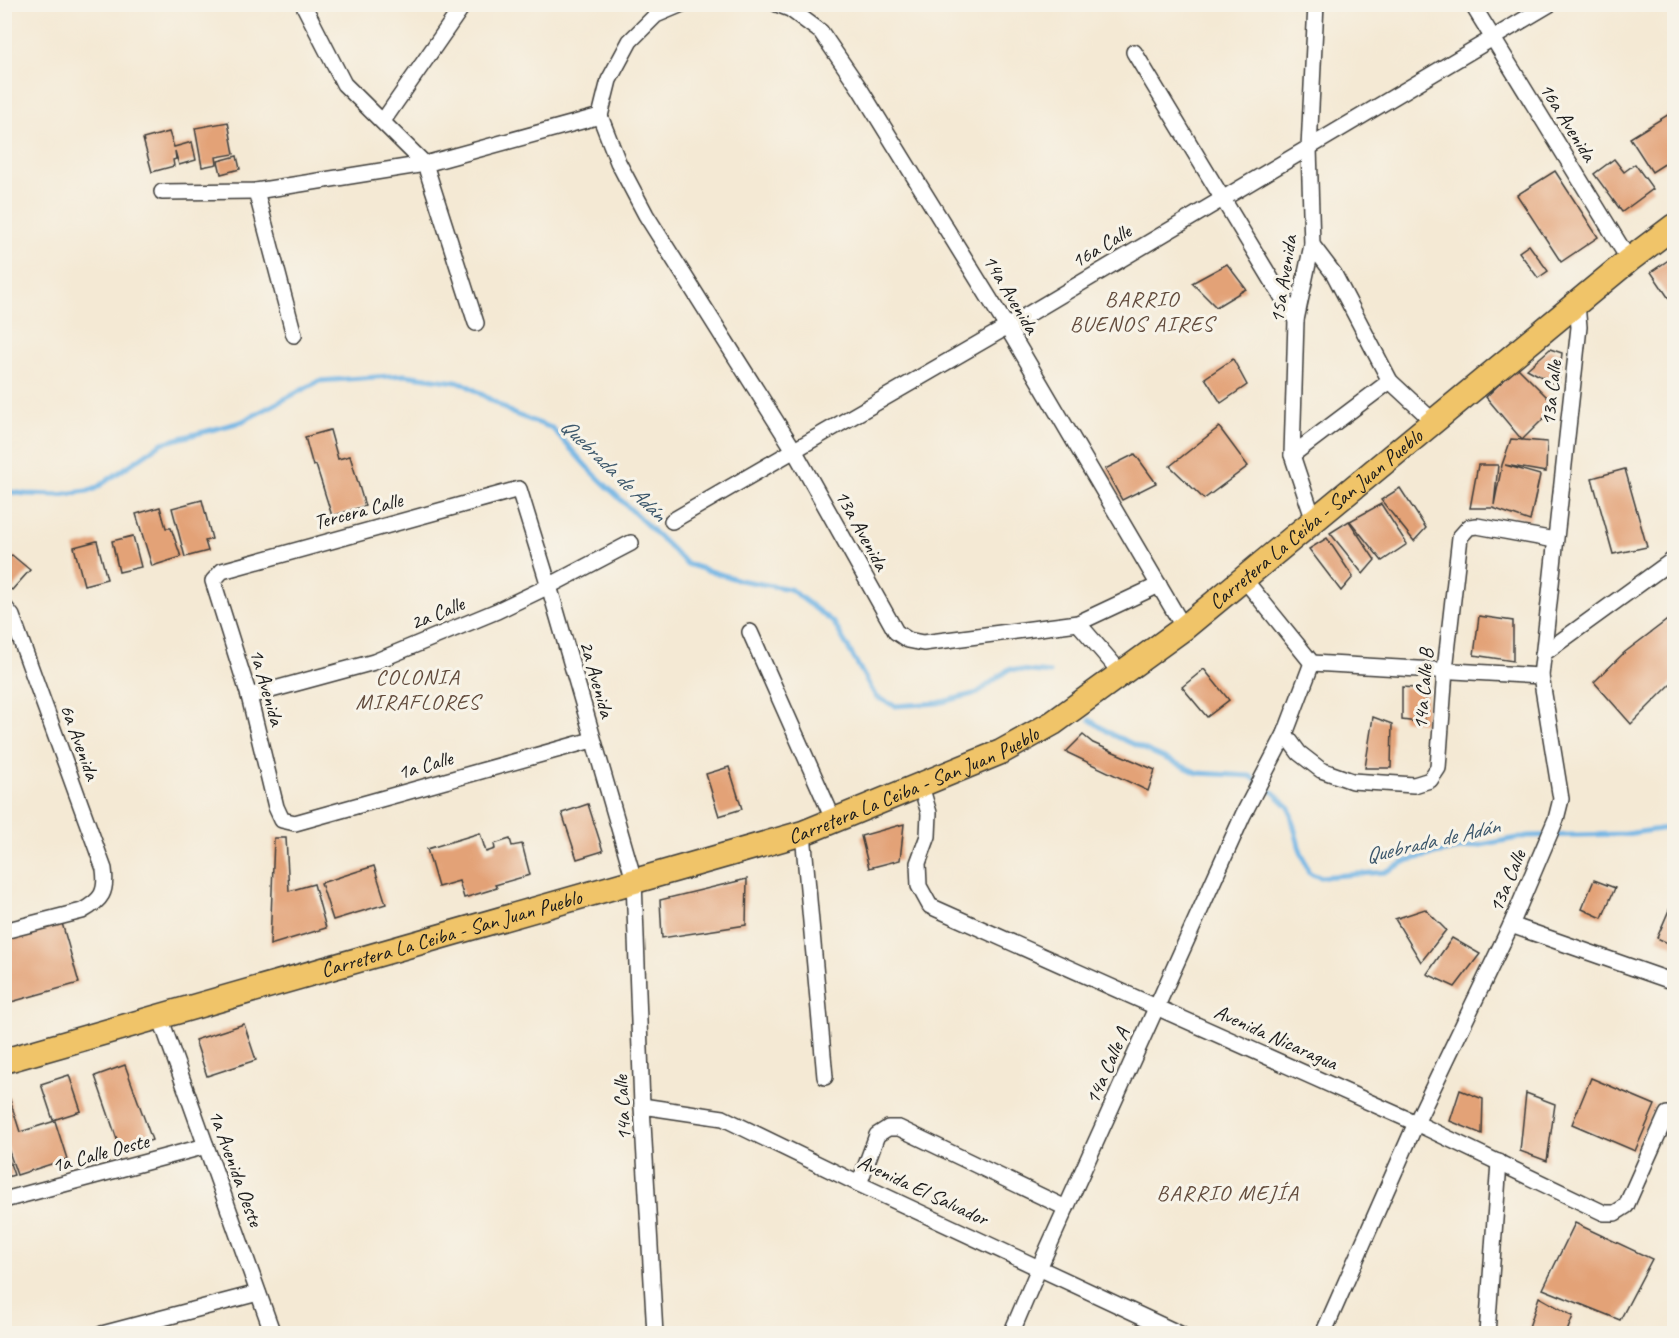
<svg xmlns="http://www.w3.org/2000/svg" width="1679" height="1338" viewBox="0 0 1679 1338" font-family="Caveat,sans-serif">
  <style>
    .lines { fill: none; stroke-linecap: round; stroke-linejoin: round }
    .stream { stroke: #6eb3e4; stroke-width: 5 }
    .building { fill: #e3a277 }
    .minor-casing { stroke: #3c3b38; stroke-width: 18 }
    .primary-casing { stroke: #3c3b38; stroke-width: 27 }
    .minor { stroke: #fff; stroke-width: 15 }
    .primary { stroke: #f0c469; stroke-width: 24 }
    .labels { text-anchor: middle; stroke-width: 6; stroke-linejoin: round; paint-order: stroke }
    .street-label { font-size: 21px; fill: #1c1c1c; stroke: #f7f3e8 }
    .neighbourhood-label { font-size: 22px; letter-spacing: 1.5px; fill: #624b3c; stroke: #f7f3e8 }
    .water-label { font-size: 22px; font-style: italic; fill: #3d586c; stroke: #f7f3e8 }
  </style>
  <rect width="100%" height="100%" fill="#f7f3e8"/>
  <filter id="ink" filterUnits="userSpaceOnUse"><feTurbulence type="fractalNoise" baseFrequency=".0167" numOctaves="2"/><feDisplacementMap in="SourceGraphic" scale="12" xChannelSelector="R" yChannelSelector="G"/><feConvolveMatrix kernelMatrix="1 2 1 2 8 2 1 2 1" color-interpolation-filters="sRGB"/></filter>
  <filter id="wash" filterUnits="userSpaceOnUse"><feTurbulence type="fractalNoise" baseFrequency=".008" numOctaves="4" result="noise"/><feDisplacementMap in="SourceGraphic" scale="24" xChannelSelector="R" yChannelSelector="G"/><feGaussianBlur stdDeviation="1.35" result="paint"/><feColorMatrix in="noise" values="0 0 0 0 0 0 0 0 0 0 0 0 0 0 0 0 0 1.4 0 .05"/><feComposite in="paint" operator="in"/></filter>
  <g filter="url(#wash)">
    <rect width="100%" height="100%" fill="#f4e9d4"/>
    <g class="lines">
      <!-- stream -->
      <g class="stream">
        <polyline points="4,491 25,494 60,495 93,490 162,443 241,422 319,381 405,375 463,383 514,414 552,428 587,467 687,564 739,580 790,589 834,623 876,697 895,706 938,703 977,693 1009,669 1050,673"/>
        <polyline points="1090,720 1113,735 1198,773 1250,776 1274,793 1289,807 1299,846 1309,873 1320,877 1385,872 1409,860 1439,853 1528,836 1626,834 1674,827"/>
      </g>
    </g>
    <g id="blocks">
      <!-- building -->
      <g class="building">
        <polygon points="1674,111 1674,158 1652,172 1630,138"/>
        <polygon points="228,122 234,154 216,157 217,164 202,167 195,128"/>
        <polygon points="169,132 174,147 192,142 196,160 179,165 175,151 176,159 173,160 174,166 152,172 143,139"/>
        <polygon points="237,156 240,169 221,174 218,161"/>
        <polygon points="1614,159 1624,172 1635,164 1653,189 1622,212 1594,174"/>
        <polygon points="1555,171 1598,237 1561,262 1517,195"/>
        <polygon points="1529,245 1548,271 1538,278 1519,252"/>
        <polygon points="1670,259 1674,266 1674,306 1651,272"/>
        <polygon points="1227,264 1246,289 1216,307 1192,283"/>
        <polygon points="1550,349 1562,353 1558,386 1527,369"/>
        <polygon points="1233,359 1247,385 1221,403 1205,378"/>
        <polygon points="1517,367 1556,406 1522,440 1486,397"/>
        <polygon points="1219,427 1248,466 1204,499 1170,466"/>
        <polygon points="330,430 338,459 350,456 365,506 332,516 316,465 313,466 305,437"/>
        <polygon points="1511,439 1547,442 1546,472 1505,465 1540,475 1530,521 1493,508 1470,508 1478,465 1498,465 1494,505 1502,465"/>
        <polygon points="1135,454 1156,483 1122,500 1105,469"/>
        <polygon points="1625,469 1647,547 1613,554 1592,478"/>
        <polygon points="1400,488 1426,528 1414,541 1381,500"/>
        <polygon points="202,500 212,539 205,541 208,551 185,557 172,508"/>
        <polygon points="1381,504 1407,544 1382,561 1350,521"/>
        <polygon points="160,507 166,528 171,528 181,557 152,566 136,514"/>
        <polygon points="1349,521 1375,560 1363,574 1330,533"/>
        <polygon points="133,536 141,567 119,572 112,541"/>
        <polygon points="1327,538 1353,577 1341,591 1309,549"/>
        <polygon points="97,541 107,579 84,585 74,547"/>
        <polygon points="12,555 30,570 12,590 4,584 4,563"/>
        <polygon points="1674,615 1674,681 1631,724 1594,682 1625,652"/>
        <polygon points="1479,616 1513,621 1513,661 1474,655"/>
        <polygon points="1204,669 1229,700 1207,717 1182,687"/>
        <polygon points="1402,687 1427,689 1425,723 1402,720"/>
        <polygon points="1373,717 1392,724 1391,768 1365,768"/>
        <polygon points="1083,735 1093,743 1155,770 1148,791 1066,752"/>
        <polygon points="729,767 742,809 719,816 706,774"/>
        <polygon points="588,804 603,851 577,859 562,813"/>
        <polygon points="904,824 900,860 869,868 861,836"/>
        <polygon points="480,833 486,852 495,849 494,844 510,839 512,846 522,844 530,875 495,885 497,888 464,898 459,881 438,887 427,849"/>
        <polygon points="274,838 286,838 289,891 314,884 326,928 270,945"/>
        <polygon points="374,866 386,904 333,920 321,883"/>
        <polygon points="747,879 746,925 662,938 660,900"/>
        <polygon points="1594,880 1615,888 1602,918 1582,909"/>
        <polygon points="1672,903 1674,904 1674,946 1657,938"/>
        <polygon points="1425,909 1446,930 1421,962 1395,919"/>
        <polygon points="62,923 79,983 4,1004 4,938"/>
        <polygon points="1452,938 1480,954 1455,987 1427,974"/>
        <polygon points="244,1024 256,1060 207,1076 195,1040"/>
        <polygon points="125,1065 152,1140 121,1151 95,1076"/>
        <polygon points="69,1075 81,1111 53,1120 41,1084"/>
        <polygon points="1591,1078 1655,1105 1635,1151 1572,1124"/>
        <polygon points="1460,1090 1483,1099 1482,1134 1450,1121"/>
        <polygon points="1526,1093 1555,1104 1547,1161 1520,1151"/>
        <polygon points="9,1097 20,1132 55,1121 67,1159 17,1175 4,1137 4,1098"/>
        <polygon points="4,1146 14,1175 4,1178"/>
        <polygon points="1575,1223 1652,1259 1620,1320 1543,1289"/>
        <polygon points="1539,1297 1573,1316 1566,1334 1537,1334 1528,1330"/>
      </g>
    </g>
  </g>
  <g filter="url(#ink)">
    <use href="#blocks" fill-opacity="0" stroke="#3c3b38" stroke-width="1.5"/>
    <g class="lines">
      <!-- minor casing -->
      <g class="minor-casing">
        <g id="minor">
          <polyline points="303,4 344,84 425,164 476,323"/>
          <polyline points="682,4 656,15 630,41 609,80 600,116 618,162 646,215 794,450 896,632 908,640 923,643 1078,623 1159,585"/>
          <polyline points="777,4 790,9 821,32 860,89 1007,327 1184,628"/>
          <polyline points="1472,4 1629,260"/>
          <polyline points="1134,52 1296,320"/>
          <polyline points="383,121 464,4"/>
          <polyline points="256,191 294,335"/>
          <polyline points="162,192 256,191 425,164 600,116"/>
          <polyline points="1312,245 1334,274 1390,381 1434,422"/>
          <polyline points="1292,455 1390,381"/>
          <polyline points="672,521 1007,327 1550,4"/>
          <polyline points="1314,521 1292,455 1296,320 1312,245 1309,148 1316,4"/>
          <polyline points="1244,579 1312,663 1541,676"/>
          <path d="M4,606L12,616L104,869C107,892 102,900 82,911L4,931"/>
          <polyline points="1078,623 1121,673"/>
          <polyline points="750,632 834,821"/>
          <polyline points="1543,654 1674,559"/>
          <polyline points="249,696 374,662 497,611 549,586 631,543"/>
          <polyline points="1285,734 1299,753 1321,770 1352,781 1414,785 1430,780 1438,768 1445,670 1460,537 1469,527 1477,526 1555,540"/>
          <polyline points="592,740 295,823 282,820 276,807 249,696 213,581 222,571 519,489 549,586 634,880 642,1106 655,1334"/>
          <polyline points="921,786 929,813 928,836 918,863 919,886 930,906 1416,1123 1604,1213 1615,1213 1626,1206 1667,1114"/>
          <polyline points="803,833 825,1077"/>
          <polyline points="1511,925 1674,982"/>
          <polyline points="160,1017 273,1334"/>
          <polyline points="642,1106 723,1118 859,1184 1180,1334"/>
          <polyline points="859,1184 877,1135 888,1128 899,1128 1066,1208"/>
          <polyline points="4,1200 206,1146"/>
          <polyline points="102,1334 258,1293"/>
          <polyline points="1011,1334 1039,1268 1243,815 1285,734 1312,663"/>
          <polyline points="1323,1334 1416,1123 1511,925 1556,819 1561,799 1541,676 1579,327 1577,304"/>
          <polyline points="1487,1334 1499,1162"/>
        </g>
      </g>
      <!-- primary casing -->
      <g class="primary-casing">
        <g id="primary">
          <path id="s1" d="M4,1061L803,833L1001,752L1053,723L1184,628L1629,260L1674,226"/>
        </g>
      </g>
      <!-- minor -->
      <use href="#minor" class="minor"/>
      <!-- primary -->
      <use href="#primary" class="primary"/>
    </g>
  </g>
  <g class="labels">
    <!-- street labels -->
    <g class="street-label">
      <text transform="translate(1568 122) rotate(58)" y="7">16a Avenida</text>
      <text transform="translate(1101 246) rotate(-31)" y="7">16a Calle</text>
      <text transform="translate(1283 279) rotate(-81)" y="7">15a Avenida</text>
      <text transform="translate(1011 294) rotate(59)" y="7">14a Avenida</text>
      <text transform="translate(1551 393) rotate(-84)" y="7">13a Calle</text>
      <text transform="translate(358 511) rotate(-15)" y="7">Tercera Calle</text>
      <text dy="7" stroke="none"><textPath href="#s1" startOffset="1437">Carretera La Ceiba - San Juan Pueblo</textPath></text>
      <text transform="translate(862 530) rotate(61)" y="7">13a Avenida</text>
      <text transform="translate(437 613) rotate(-22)" y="7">2a Calle</text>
      <text transform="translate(597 679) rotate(74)" y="7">2a Avenida</text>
      <text transform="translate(267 687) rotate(74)" y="7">1a Avenida</text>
      <text transform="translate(1423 689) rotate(-85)" y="7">14a Calle B</text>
      <text transform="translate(80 742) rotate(70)" y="7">6a Avenida</text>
      <text transform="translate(425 765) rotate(-16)" y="7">1a Calle</text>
      <text dy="7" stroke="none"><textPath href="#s1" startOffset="951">Carretera La Ceiba - San Juan Pueblo</textPath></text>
      <text transform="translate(1507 881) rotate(-67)" y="7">13a Calle</text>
      <text dy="7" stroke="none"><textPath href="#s1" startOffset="465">Carretera La Ceiba - San Juan Pueblo</textPath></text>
      <text transform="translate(1276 1037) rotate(24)" y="7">Avenida Nicaragua</text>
      <text transform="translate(1107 1066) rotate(-66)" y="7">14a Calle A</text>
      <text transform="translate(622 1108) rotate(-93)" y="7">14a Calle</text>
      <text transform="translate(100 1153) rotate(-15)" y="7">1a Calle Oeste</text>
      <text transform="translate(236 1168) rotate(70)" y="7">1a Avenida Oeste</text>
      <text transform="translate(923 1190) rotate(25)" y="7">Avenida El Salvador</text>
    </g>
    <!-- neighbourhood labels -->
    <g class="neighbourhood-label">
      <text x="1142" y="306">BARRIO<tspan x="1142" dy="25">BUENOS AIRES</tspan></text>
      <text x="418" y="684">COLONIA<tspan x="418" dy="25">MIRAFLORES</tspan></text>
      <text x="1228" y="1200">BARRIO MEJÍA</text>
    </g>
    <!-- water labels -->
    <g class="water-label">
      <text transform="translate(614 469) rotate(44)" y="8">Quebrada de Adán</text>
      <text transform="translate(1432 840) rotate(-13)" y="8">Quebrada de Adán</text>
    </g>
  </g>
  <!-- margin -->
  <rect width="1679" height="1338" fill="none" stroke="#f7f3e8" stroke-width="24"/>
</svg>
